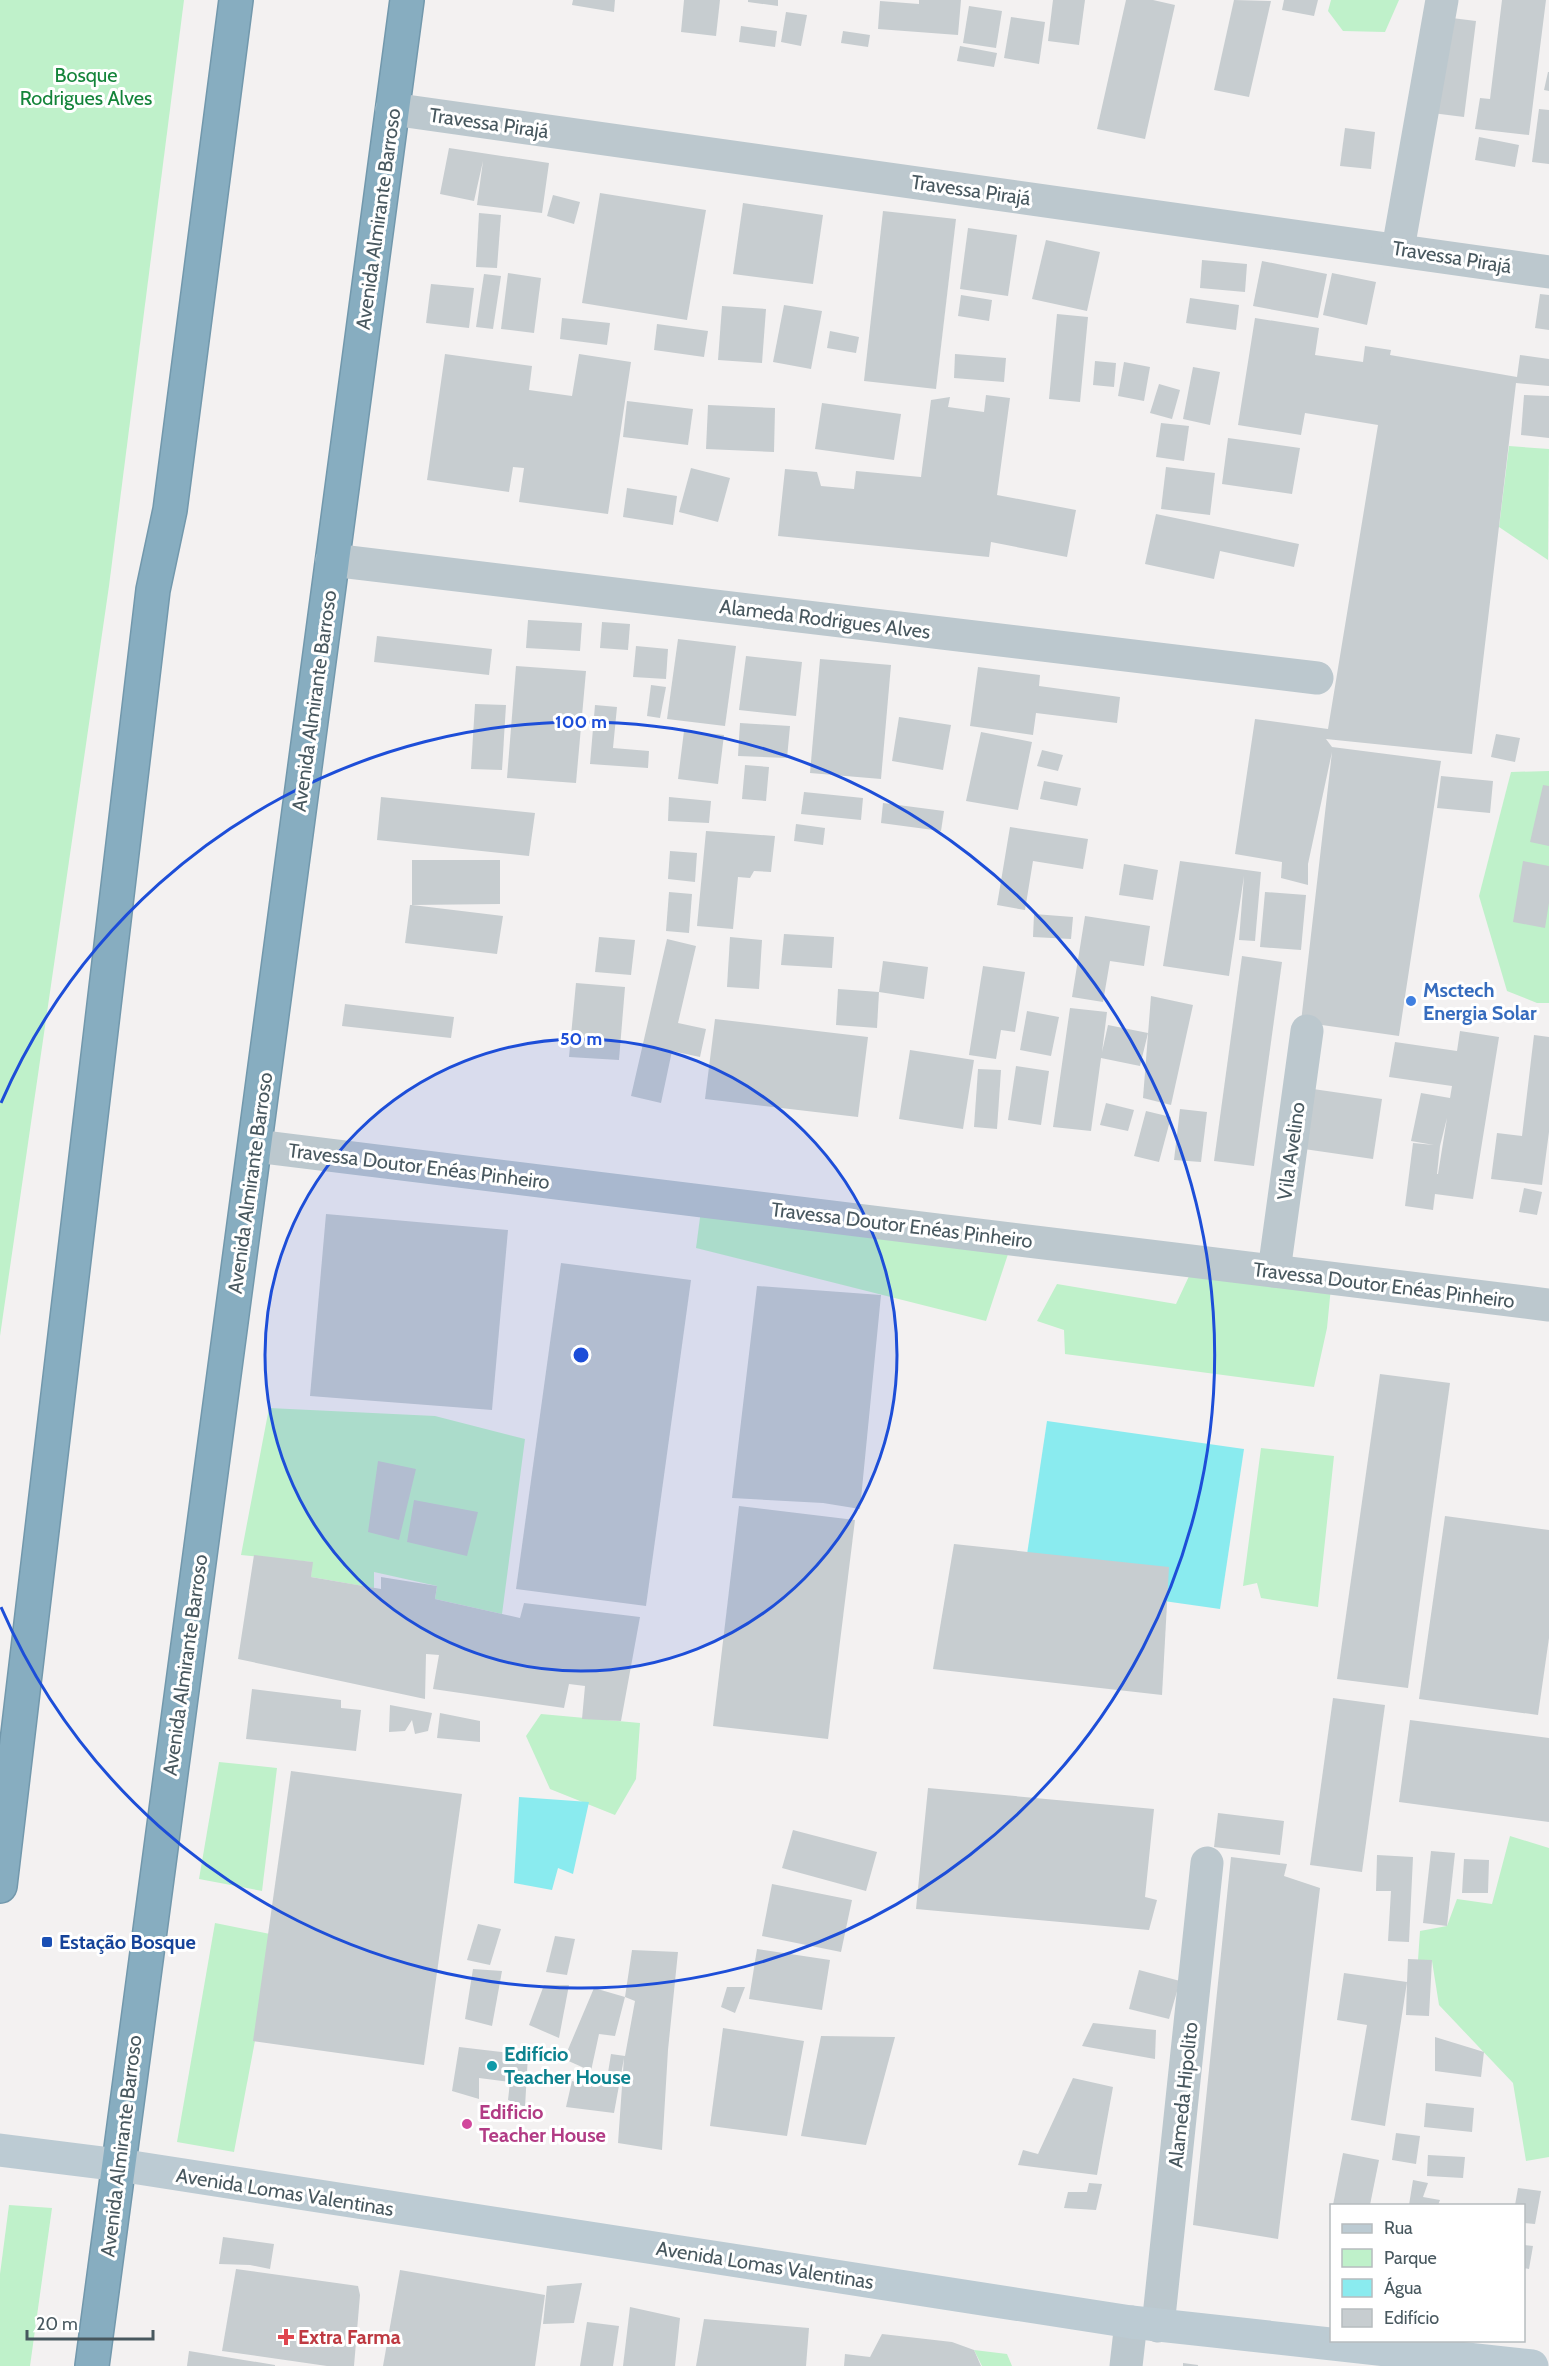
<svg xmlns="http://www.w3.org/2000/svg" width="1549" height="2366" viewBox="0 0 1549 2366" font-family="Cabin,sans-serif">
  <style>
    .green { fill: #bff1ca }
    .water { fill: #8aebef }
    .building { fill: #c7cdd0; fill-rule: evenodd }
    .lines { fill: none; stroke-linecap: round; stroke-linejoin: round }
    .highway-casing { stroke: #7298ac; stroke-width: 36 }
    .street { stroke: #bcc8ce; stroke-width: 33 }
    .secondary { stroke: #bccbd3; stroke-width: 33 }
    .highway { stroke: #87adc0; stroke-width: 33 }
    .ring { fill: none; stroke: #1d4ed8; stroke-width: 3 }
    .shop-dot { fill: #3f7fe0; stroke: #fff; stroke-width: 2 }
    .transit-dot { fill: #1a4fb4; stroke: #fff; stroke-width: 2 }
    .culture-dot { fill: #0f9aa8; stroke: #fff; stroke-width: 2 }
    .hotel-dot { fill: #d1479c; stroke: #fff; stroke-width: 2 }
    .health-dot { fill: #e0444e; stroke: #fff; stroke-width: 2 }
    .labels { text-anchor: middle; stroke-width: 6; stroke-linejoin: round; paint-order: stroke }
    .park-label { font-size: 20px; fill: #14843a; stroke: #fff }
    .street-label { font-size: 20px; fill: #48585f; stroke: #fff }
    .shop-label { font-size: 20px; font-weight: bold; fill: #366cbe; stroke: #fff; text-anchor: start }
    .transit-label { font-size: 20px; font-weight: bold; fill: #164399; stroke: #fff; text-anchor: start }
    .culture-label { font-size: 20px; font-weight: bold; fill: #0d838f; stroke: #fff; text-anchor: start }
    .hotel-label { font-size: 20px; font-weight: bold; fill: #b23c85; stroke: #fff; text-anchor: start }
    .health-label { font-size: 20px; font-weight: bold; fill: #be3a42; stroke: #fff; text-anchor: start }
    .centre { fill: #1d4ed8; stroke: #fff; stroke-width: 3 }
    .ring-label { font-size: 18px; text-anchor: middle; font-weight: bold; fill: #1d4ed8; stroke: #fff; stroke-width: 6; stroke-linejoin: round; paint-order: stroke }
  </style>
  <rect width="100%" height="100%" fill="#f3f1f1"/>
  <!-- green -->
  <g class="green">
    <polygon points="0,0 184,0 109,586 0,1336"/>
    <polygon points="1331,0 1399,0 1385,32 1343,31 1328,11"/>
    <polygon points="1509,446 1549,449 1548,560 1499,527"/>
    <polygon points="1549,771 1549,1003 1537,1003 1507,991 1479,896 1511,772"/>
    <polygon points="701,1210 1010,1248 986,1321 696,1248"/>
    <polygon points="1190,1274 1331,1287 1327,1328 1314,1387 1065,1354 1064,1330 1037,1321 1057,1284 1176,1304"/>
    <polygon points="269,1408 435,1416 525,1439 502,1614 435,1599 437,1586 374,1572 374,1588 311,1577 312,1562 241,1555"/>
    <polygon points="1261,1448 1334,1456 1318,1607 1261,1598 1257,1583 1243,1586"/>
    <polygon points="541,1714 640,1723 636,1779 615,1815 550,1789 526,1736"/>
    <polygon points="219,1762 277,1768 262,1891 199,1879"/>
    <polygon points="1510,1836 1549,1848 1549,2157 1526,2161 1513,2083 1439,2005 1432,1961 1418,1960 1420,1931 1447,1926 1457,1899 1492,1904"/>
    <polygon points="215,1923 275,1935 234,2152 177,2142"/>
    <polygon points="9,2205 52,2208 30,2366 0,2366 0,2274"/>
    <polygon points="974,2350 1007,2354 1012,2366 982,2366"/>
  </g>
  <!-- water -->
  <g class="water">
    <polygon points="1047,1421 1244,1449 1220,1609 1023,1581"/>
    <polygon points="519,1797 589,1802 573,1874 558,1868 552,1890 514,1883"/>
  </g>
  <!-- building -->
  <g class="building">
    <polygon points="573,0 615,0 614,12 572,5"/>
    <polygon points="684,0 720,0 716,36 681,32"/>
    <polygon points="748,0 778,0 778,6 748,2"/>
    <polygon points="919,0 961,0 958,35 878,29 880,1 919,4"/>
    <polygon points="1053,0 1085,0 1079,45 1048,41"/>
    <polygon points="1126,0 1153,0 1175,5 1145,139 1097,129"/>
    <polygon points="1234,0 1271,1 1249,97 1214,90"/>
    <polygon points="1284,0 1318,0 1314,16 1282,10"/>
    <polygon points="1502,0 1546,0 1529,135 1475,129 1480,98 1490,99"/>
    <polygon points="969,6 1002,11 996,48 963,43"/>
    <polygon points="786,12 807,15 801,46 781,42"/>
    <polygon points="1011,17 1045,22 1039,64 1004,58"/>
    <polygon points="1444,17 1476,21 1464,117 1432,113"/>
    <polygon points="741,26 777,31 775,47 739,42"/>
    <polygon points="843,31 870,35 868,47 841,43"/>
    <polygon points="960,46 997,53 994,67 957,61"/>
    <polygon points="1548,72 1549,72 1549,91 1544,90"/>
    <polygon points="1539,109 1549,110 1549,164 1532,162"/>
    <polygon points="1345,128 1375,132 1371,169 1340,166"/>
    <polygon points="1479,137 1519,145 1515,167 1475,160"/>
    <polygon points="449,148 549,163 542,213 477,205 483,161 474,201 440,194"/>
    <polygon points="600,193 706,210 687,320 582,303"/>
    <polygon points="553,195 580,202 574,224 547,216"/>
    <polygon points="743,203 823,215 813,284 733,274"/>
    <polygon points="883,211 956,219 936,389 864,381"/>
    <polygon points="479,213 501,215 497,268 476,267"/>
    <polygon points="968,228 1017,235 1008,296 960,289"/>
    <polygon points="1046,240 1100,252 1087,311 1032,299"/>
    <polygon points="1202,260 1247,264 1245,292 1200,288"/>
    <polygon points="1262,261 1327,274 1318,318 1253,306"/>
    <polygon points="508,273 541,278 534,333 501,329"/>
    <polygon points="1332,273 1376,282 1367,325 1323,315"/>
    <polygon points="484,274 501,276 493,329 476,327"/>
    <polygon points="431,284 474,288 469,328 426,323"/>
    <polygon points="1540,294 1549,295 1549,330 1535,328"/>
    <polygon points="961,295 992,300 989,321 958,316"/>
    <polygon points="1190,298 1239,305 1236,330 1186,323"/>
    <polygon points="784,305 822,311 811,369 773,362"/>
    <polygon points="722,306 766,309 762,363 718,360"/>
    <polygon points="1057,314 1088,317 1080,402 1049,399"/>
    <polygon points="562,318 610,323 607,345 560,339"/>
    <polygon points="1255,318 1319,328 1315,355 1363,362 1365,346 1391,350 1390,355 1517,377 1520,355 1549,359 1549,386 1516,383 1472,754 1326,739 1332,747 1441,761 1399,1036 1301,1022 1332,752 1308,864 1308,885 1281,878 1282,862 1235,854 1255,719 1328,729 1378,425 1305,413 1301,435 1238,425"/>
    <polygon points="657,324 708,331 704,357 654,350"/>
    <polygon points="830,331 859,337 856,353 827,348"/>
    <polygon points="445,354 532,366 529,390 572,396 579,354 631,362 608,514 519,502 524,468 513,467 509,492 427,480"/>
    <polygon points="955,354 1006,358 1004,382 954,378"/>
    <polygon points="1095,361 1116,363 1114,387 1093,385"/>
    <polygon points="1124,362 1150,367 1144,401 1118,396"/>
    <polygon points="1193,367 1220,372 1210,425 1183,419"/>
    <polygon points="1159,384 1180,390 1172,419 1150,413"/>
    <polygon points="986,395 1010,398 997,495 1076,510 1067,557 991,542 989,557 778,536 785,469 817,472 821,486 854,489 856,471 921,477 931,400 950,397 948,407 984,412"/>
    <polygon points="1524,395 1549,396 1549,438 1521,435"/>
    <polygon points="627,401 693,409 688,445 623,437"/>
    <polygon points="822,403 901,414 894,460 815,449"/>
    <polygon points="708,405 775,408 774,452 706,449"/>
    <polygon points="1161,423 1189,426 1184,461 1156,457"/>
    <polygon points="1228,438 1300,448 1292,494 1222,484"/>
    <polygon points="1166,467 1215,473 1210,515 1161,509"/>
    <polygon points="691,468 730,478 718,522 679,512"/>
    <polygon points="627,488 677,496 673,525 623,517"/>
    <polygon points="1156,514 1299,544 1294,567 1220,551 1214,579 1145,564"/>
    <polygon points="528,620 582,623 580,651 526,648"/>
    <polygon points="602,622 630,624 628,650 600,648"/>
    <polygon points="377,636 492,649 489,675 374,662"/>
    <polygon points="678,639 736,646 725,726 667,719"/>
    <polygon points="636,646 668,649 666,679 633,677"/>
    <polygon points="746,656 802,662 796,716 739,710"/>
    <polygon points="820,659 891,665 881,779 810,773"/>
    <polygon points="516,666 586,671 576,783 507,778"/>
    <polygon points="978,667 1040,675 1039,686 1120,697 1117,723 1036,713 1033,735 970,726"/>
    <polygon points="651,685 666,687 660,718 647,716"/>
    <polygon points="475,704 506,705 502,770 471,769"/>
    <polygon points="595,705 617,707 613,748 649,751 648,768 590,764"/>
    <polygon points="899,717 951,725 943,770 892,761"/>
    <polygon points="740,723 790,726 787,758 738,756"/>
    <polygon points="684,731 724,735 718,784 678,779"/>
    <polygon points="981,732 1032,742 1018,810 966,801"/>
    <polygon points="1496,734 1520,738 1515,762 1491,757"/>
    <polygon points="1042,750 1063,755 1058,771 1037,766"/>
    <polygon points="745,765 769,767 766,801 742,799"/>
    <polygon points="1441,776 1493,781 1490,813 1437,808"/>
    <polygon points="1044,781 1081,788 1077,806 1040,799"/>
    <polygon points="1543,785 1549,786 1549,846 1530,842"/>
    <polygon points="804,792 863,798 861,820 801,814"/>
    <polygon points="381,797 535,813 529,856 377,840"/>
    <polygon points="669,797 711,801 709,823 668,821"/>
    <polygon points="883,803 944,811 941,831 881,823"/>
    <polygon points="796,824 825,828 823,845 794,841"/>
    <polygon points="1010,827 1088,839 1083,869 1033,861 1025,910 997,905"/>
    <polygon points="706,831 775,836 771,872 754,871 750,878 738,877 733,929 697,926"/>
    <polygon points="670,851 697,853 695,882 668,879"/>
    <polygon points="412,860 500,860 500,904 412,905 503,916 497,954 405,943 410,905 412,905"/>
    <polygon points="1180,861 1261,872 1255,941 1239,940 1244,876 1229,976 1163,966"/>
    <polygon points="1523,861 1549,866 1549,903 1545,928 1513,922"/>
    <polygon points="1124,864 1158,870 1153,900 1119,895"/>
    <polygon points="669,892 692,894 689,933 666,931"/>
    <polygon points="1265,892 1306,895 1301,950 1260,947"/>
    <polygon points="1034,914 1073,917 1071,939 1033,937"/>
    <polygon points="1085,916 1150,926 1144,966 1110,961 1103,1002 1072,997"/>
    <polygon points="784,934 834,937 832,968 781,965"/>
    <polygon points="599,937 635,940 631,975 595,972"/>
    <polygon points="730,937 762,940 759,989 727,987"/>
    <polygon points="667,939 696,946 678,1023 706,1029 700,1057 672,1051 661,1103 631,1096"/>
    <polygon points="1242,956 1282,962 1254,1166 1214,1161"/>
    <polygon points="883,961 928,967 924,999 879,992"/>
    <polygon points="983,966 1025,972 1015,1032 1001,1030 996,1059 969,1055"/>
    <polygon points="576,983 625,987 619,1060 569,1057"/>
    <polygon points="838,989 879,992 877,1028 836,1025"/>
    <polygon points="1151,996 1193,1005 1171,1105 1143,1098"/>
    <polygon points="345,1004 454,1017 451,1038 342,1026"/>
    <polygon points="1070,1008 1107,1012 1102,1052 1108,1025 1148,1033 1140,1066 1101,1058 1091,1131 1053,1127"/>
    <polygon points="1027,1011 1059,1017 1051,1056 1020,1050"/>
    <polygon points="715,1019 868,1037 858,1117 705,1099"/>
    <path d="M1460,1031L1499,1037L1473,1199L1435,1194L1433,1210L1405,1206L1413,1143L1434,1145L1411,1141L1421,1093L1450,1098L1452,1086L1389,1077L1395,1042L1457,1051ZM1447,1118L1438,1174H1437L1440,1146Z"/>
    <polygon points="1534,1035 1549,1037 1549,1132 1542,1185 1491,1179 1497,1133 1522,1136"/>
    <polygon points="910,1050 974,1060 963,1129 899,1119"/>
    <polygon points="1016,1066 1049,1071 1041,1125 1008,1120"/>
    <polygon points="978,1069 1001,1070 997,1129 974,1127"/>
    <polygon points="1313,1089 1382,1099 1373,1159 1304,1149"/>
    <polygon points="1106,1103 1134,1110 1128,1131 1100,1125"/>
    <polygon points="1180,1109 1207,1112 1201,1162 1174,1160"/>
    <polygon points="1146,1111 1171,1117 1159,1162 1134,1156"/>
    <polygon points="1524,1188 1542,1192 1537,1215 1519,1212"/>
    <polygon points="326,1214 508,1230 492,1410 310,1396"/>
    <polygon points="561,1263 691,1280 646,1606 516,1589"/>
    <polygon points="757,1286 881,1295 860,1509 823,1503 732,1498"/>
    <polygon points="1380,1374 1450,1383 1408,1688 1337,1679"/>
    <polygon points="378,1461 416,1469 399,1540 368,1532"/>
    <polygon points="414,1500 478,1512 467,1556 407,1542"/>
    <polygon points="739,1506 855,1520 828,1739 713,1726"/>
    <polygon points="1445,1516 1549,1530 1549,1638 1538,1715 1419,1699"/>
    <polygon points="954,1544 1169,1567 1162,1695 933,1669"/>
    <polygon points="254,1555 313,1562 311,1577 381,1589 381,1577 437,1586 435,1599 520,1618 524,1603 640,1617 621,1721 582,1719 585,1686 569,1684 564,1708 433,1689 439,1655 426,1654 425,1699 238,1659"/>
    <polygon points="252,1689 341,1700 341,1708 361,1710 356,1751 246,1739"/>
    <polygon points="1333,1698 1385,1705 1362,1872 1310,1865"/>
    <polygon points="390,1705 432,1713 428,1731 415,1734 412,1720 405,1731 389,1732"/>
    <polygon points="440,1713 480,1721 480,1742 437,1738"/>
    <polygon points="1410,1720 1549,1738 1549,1822 1399,1802"/>
    <polygon points="291,1771 462,1794 424,2065 253,2041"/>
    <polygon points="928,1788 1154,1809 1145,1897 1157,1900 1149,1930 916,1909"/>
    <polygon points="1218,1813 1284,1821 1280,1855 1214,1847"/>
    <polygon points="793,1830 877,1852 866,1891 782,1868"/>
    <polygon points="1431,1851 1455,1853 1447,1926 1423,1923"/>
    <polygon points="1377,1855 1413,1857 1409,1942 1388,1941 1391,1891 1376,1891"/>
    <polygon points="1231,1857 1287,1864 1284,1876 1320,1888 1278,2239 1193,2225"/>
    <polygon points="1464,1859 1489,1860 1488,1893 1462,1893"/>
    <polygon points="772,1884 852,1900 841,1952 762,1936"/>
    <polygon points="478,1924 501,1929 490,1965 467,1960"/>
    <polygon points="555,1936 575,1939 567,1975 546,1972"/>
    <polygon points="757,1949 830,1960 822,2010 749,1999"/>
    <polygon points="632,1950 678,1952 668,2050 662,2150 618,2143 624,2058 614,2113 566,2107 572,2081 591,2087 593,2077 607,2079 611,2054 625,2056 635,2001 625,1997"/>
    <polygon points="1408,1959 1432,1960 1429,2016 1406,2015 1407,1982 1385,2126 1351,2120 1367,2025 1337,2020 1344,1973 1407,1982"/>
    <polygon points="473,1969 502,1971 492,2026 465,2019"/>
    <polygon points="1139,1970 1180,1981 1169,2019 1129,2009"/>
    <polygon points="544,1985 569,1985 559,2038 529,2025"/>
    <polygon points="727,1987 745,1987 735,2013 721,2007"/>
    <polygon points="594,1988 625,1997 615,2036 599,2034 591,2071 564,2059"/>
    <polygon points="1093,2023 1156,2030 1155,2059 1082,2046"/>
    <polygon points="723,2028 804,2041 787,2136 710,2126"/>
    <polygon points="821,2036 895,2037 866,2145 801,2136"/>
    <polygon points="1435,2037 1484,2052 1481,2077 1435,2071"/>
    <polygon points="459,2047 528,2055 525,2107 508,2100 510,2082 479,2078 479,2099 452,2091"/>
    <polygon points="1073,2078 1113,2087 1097,2175 1018,2165 1023,2150 1038,2154"/>
    <polygon points="1426,2103 1474,2108 1472,2132 1424,2127"/>
    <polygon points="1396,2133 1420,2136 1416,2164 1392,2160"/>
    <polygon points="1343,2153 1379,2160 1370,2205 1333,2205"/>
    <polygon points="1428,2155 1465,2157 1463,2178 1427,2176"/>
    <polygon points="1413,2180 1428,2183 1423,2197 1440,2200 1438,2205 1409,2205"/>
    <polygon points="1089,2183 1102,2184 1096,2210 1064,2208 1068,2192 1087,2192"/>
    <polygon points="1518,2188 1541,2191 1535,2224 1524,2223 1524,2205 1515,2205"/>
    <polygon points="223,2237 274,2244 270,2269 250,2265 219,2264"/>
    <polygon points="1524,2245 1533,2246 1529,2269 1524,2268"/>
    <polygon points="236,2269 358,2286 360,2295 354,2366 327,2366 222,2351"/>
    <polygon points="400,2270 545,2295 535,2366 383,2366"/>
    <polygon points="582,2283 574,2323 543,2324 547,2286"/>
    <polygon points="630,2307 680,2318 675,2366 623,2366"/>
    <polygon points="704,2319 809,2328 806,2366 696,2366"/>
    <polygon points="587,2322 619,2326 613,2366 580,2366"/>
    <polygon points="882,2334 952,2342 974,2350 981,2366 844,2366 845,2354 870,2357"/>
    <polygon points="189,2351 275,2365 275,2366 187,2366"/>
    <polygon points="1183,2363 1198,2365 1198,2366 1183,2366"/>
  </g>
  <g class="lines">
    <!-- highway casing -->
    <g class="highway-casing">
      <g id="highway">
        <polyline points="0,1886 153,590 170,510 236,0"/>
        <polyline points="92,2366 407,0"/>
      </g>
    </g>
    <!-- street -->
    <g class="street">
      <polyline points="392,109 1549,272"/>
      <polyline points="1398,249 1442,0"/>
      <polyline points="332,560 1317,678"/>
      <polyline points="255,1146 1549,1305"/>
      <polyline points="1274,1271 1307,1031"/>
      <polyline points="1158,2326 1207,1863"/>
      <polyline points="1126,2366 1131,2322"/>
    </g>
    <!-- secondary -->
    <polyline class="secondary" points="0,2150 119,2165 1131,2322 1532,2366"/>
    <!-- highway -->
    <use href="#highway" class="highway"/>
  </g>
  <!-- distance rings -->
  <circle cx="581" cy="1355" r="316" fill="#1d4ed8" fill-opacity=".12"/>
  <g class="ring">
    <circle cx="581" cy="1355" r="316"/>
    <path d="M1 1103A633 633 0 1 1 1 1607"/>
  </g>
  <!-- markers -->
  <circle class="shop-dot" cx="1411" cy="1001" r="6"/>
  <rect class="transit-dot" x="41" y="1936" width="12" height="12" rx="3"/>
  <circle class="culture-dot" cx="492" cy="2066" r="6"/>
  <circle class="hotel-dot" cx="467" cy="2124" r="6"/>
  <path class="health-dot" d="M283 2328h6v6h6v6h-6v6h-6v-6h-6v-6h6z"/>
  <g class="labels">
    <!-- park labels -->
    <g class="park-label">
      <text x="86" y="82">Bosque<tspan x="86" dy="23">Rodrigues Alves</tspan></text>
    </g>
    <!-- street labels -->
    <g class="street-label">
      <text transform="translate(489 123) rotate(8)" y="7">Travessa Pirajá</text>
      <text transform="translate(971 190) rotate(8)" y="7">Travessa Pirajá</text>
      <text transform="translate(378 219) rotate(-82)" y="7">Avenida Almirante Barroso</text>
      <text transform="translate(1452 257) rotate(9)" y="7">Travessa Pirajá</text>
      <text transform="translate(825 619) rotate(7)" y="7">Alameda Rodrigues Alves</text>
      <text transform="translate(314 701) rotate(-82)" y="7">Avenida Almirante Barroso</text>
      <text transform="translate(1291 1151) rotate(-82)" y="7">Vila Avelino</text>
      <text transform="translate(419 1166) rotate(7)" y="7">Travessa Doutor Enéas Pinheiro</text>
      <text transform="translate(250 1183) rotate(-82)" y="7">Avenida Almirante Barroso</text>
      <text transform="translate(902 1225) rotate(7)" y="7">Travessa Doutor Enéas Pinheiro</text>
      <text transform="translate(1384 1285) rotate(7)" y="7">Travessa Doutor Enéas Pinheiro</text>
      <text transform="translate(185 1665) rotate(-82)" y="7">Avenida Almirante Barroso</text>
      <text transform="translate(1183 2095) rotate(-84)" y="7">Alameda Hipolito</text>
      <text transform="translate(121 2146) rotate(-83)" y="7">Avenida Almirante Barroso</text>
      <text transform="translate(285 2192) rotate(9)" y="7">Avenida Lomas Valentinas</text>
      <text transform="translate(765 2265) rotate(9)" y="7">Avenida Lomas Valentinas</text>
    </g>
    <!-- shop labels -->
    <g class="shop-label">
      <text x="1423" y="997">Msctech<tspan x="1423" dy="23">Energia Solar</tspan></text>
    </g>
    <!-- transit labels -->
    <g class="transit-label">
      <text x="59" y="1949">Estação Bosque</text>
    </g>
    <!-- culture labels -->
    <g class="culture-label">
      <text x="504" y="2061">Edifício<tspan x="504" dy="23">Teacher House</tspan></text>
    </g>
    <!-- hotel labels -->
    <g class="hotel-label">
      <text x="479" y="2119">Edificio<tspan x="479" dy="23">Teacher House</tspan></text>
    </g>
    <!-- health labels -->
    <g class="health-label">
      <text x="298" y="2344">Extra Farma</text>
    </g>
  </g>
  <circle cx="581" cy="1355" r="9" class="centre"/>
  <g class="ring-label">
    <text x="581" y="728">100 m</text>
    <text x="581" y="1045">50 m</text>
  </g>
  <!-- legend -->
  <rect x="1330" y="2204" width="195" height="138" fill="#ffffff" stroke="#b6bcbf" stroke-width="1.5"/>
  <rect x="1342" y="2224" width="30" height="9" fill="#bccbd3" stroke="#b6bcbf" stroke-width="1.5"/>
  <text x="1384" y="2234" font-size="18" fill="#48585f">Rua</text>
  <rect x="1342" y="2249" width="30" height="18" fill="#bff1ca" stroke="#b6bcbf" stroke-width="1.5"/>
  <text x="1384" y="2264" font-size="18" fill="#48585f">Parque</text>
  <rect x="1342" y="2279" width="30" height="18" fill="#8aebef" stroke="#b6bcbf" stroke-width="1.5"/>
  <text x="1384" y="2294" font-size="18" fill="#48585f">Água</text>
  <rect x="1342" y="2309" width="30" height="18" fill="#c7cdd0" stroke="#b6bcbf" stroke-width="1.5"/>
  <text x="1384" y="2324" font-size="18" fill="#48585f">Edifício</text>
  <!-- scale -->
  <path d="M27 2330v9h126v-9" fill="none" stroke="#48585f" stroke-width="3"/>
  <text x="36" y="2330" font-size="18" fill="#48585f" stroke="#ffffff" stroke-width="4.5" paint-order="stroke">20 m</text>
</svg>
